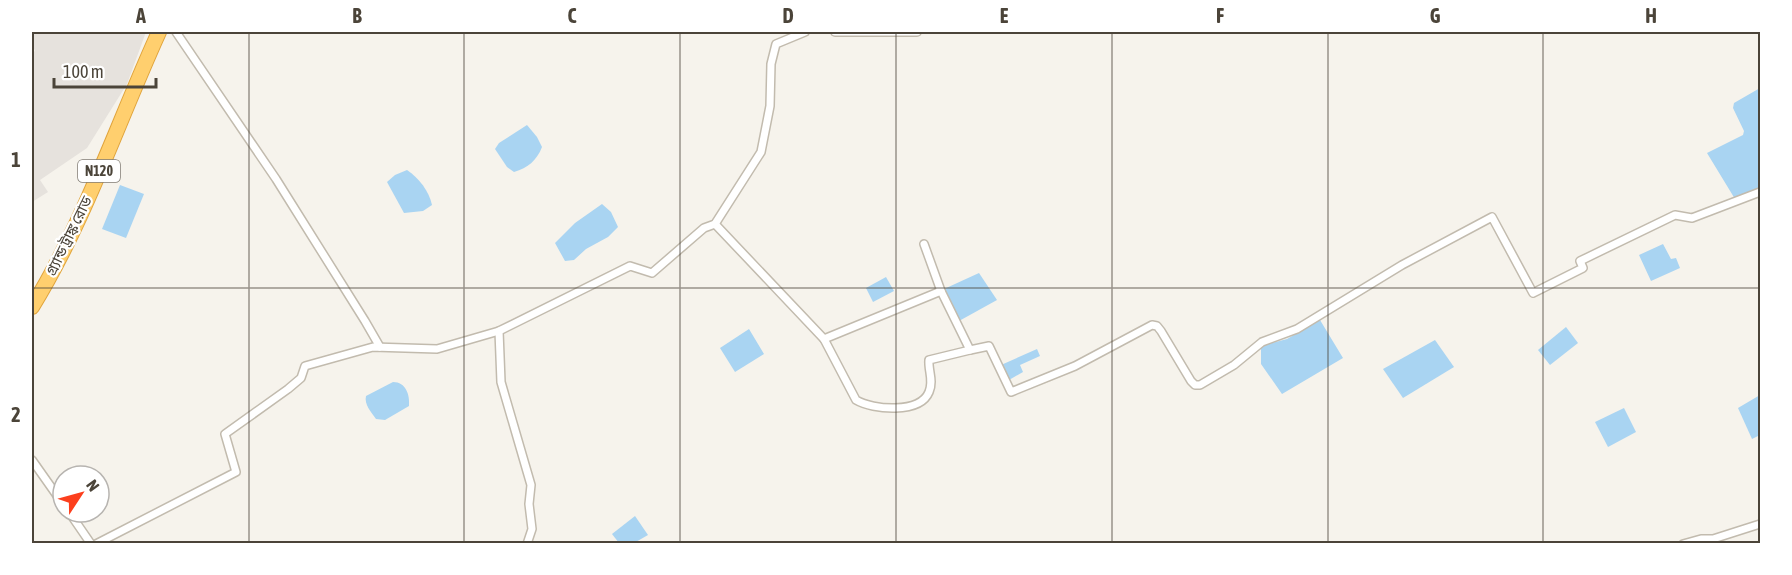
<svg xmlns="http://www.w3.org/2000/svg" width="1792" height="575" viewBox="0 0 1792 575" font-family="'Asap Condensed','Noto Sans Bengali',sans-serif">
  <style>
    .industrial { fill: #e6e2dd }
    .water { fill: #a9d4f2 }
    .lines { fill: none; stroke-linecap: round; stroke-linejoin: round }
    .street-casing { stroke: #c2bbae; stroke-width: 10 }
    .highway-casing { stroke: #e0a43c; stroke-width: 16 }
    .street { stroke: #fff; stroke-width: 7 }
    .highway { stroke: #ffcf6e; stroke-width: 14 }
    .grid { fill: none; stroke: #4b4439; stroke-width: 1.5; stroke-opacity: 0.55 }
    .labels { text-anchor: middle; stroke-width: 4.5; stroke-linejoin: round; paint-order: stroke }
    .shield { fill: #fff; stroke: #817c74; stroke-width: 1.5 }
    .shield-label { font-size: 14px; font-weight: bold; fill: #4b4439 }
    .street-label { font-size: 15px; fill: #4b4439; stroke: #fff }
    .neatline { fill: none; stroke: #4b4439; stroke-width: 2 }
    .grid-label { font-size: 20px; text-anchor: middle; font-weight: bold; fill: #4b4439 }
  </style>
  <rect width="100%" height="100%" fill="#f6f3ec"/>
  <!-- industrial -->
  <polygon class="industrial" points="32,32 146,32 127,84 87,148 40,180 48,192 32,202 32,53 35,51 32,44"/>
  <!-- water -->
  <g class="water">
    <polygon points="1760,88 1760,188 1735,199 1707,153 1743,135 1744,131 1733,108 1734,103"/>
    <path d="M527,125L537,137L542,147C537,160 528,168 514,172L507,167L495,149L499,143Z"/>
    <path d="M407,170C419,178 429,191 432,205L423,211L404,213L387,182L395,175Z"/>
    <polygon points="120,185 144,194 126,238 102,229"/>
    <polygon points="602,204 611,212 618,227 608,237 586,249 574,260 565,261 555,243 575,223"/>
    <polygon points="1663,244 1671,259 1676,258 1680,268 1651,281 1639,255"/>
    <polygon points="979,273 997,300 959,321 944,289"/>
    <polygon points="886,277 894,291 873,302 866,288"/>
    <polygon points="1320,320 1343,358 1282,394 1261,364 1261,346 1287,339"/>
    <polygon points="1566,327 1578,343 1550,365 1538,350"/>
    <polygon points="749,329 764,354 735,372 720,348"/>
    <polygon points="1435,340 1454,367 1403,398 1383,369"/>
    <polygon points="1037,349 1040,356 1020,365 1023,372 1009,380 1001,365"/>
    <path d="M393,382C406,382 410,395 409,406L385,420L376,419C371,412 364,404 366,396Z"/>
    <polygon points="1760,395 1760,435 1752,439 1738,408"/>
    <polygon points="1624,408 1636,432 1608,447 1595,422"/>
    <polygon points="635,516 648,535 634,543 619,543 612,534"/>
  </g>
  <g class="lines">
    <!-- street casing -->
    <g class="street-casing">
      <g id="street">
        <polyline points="176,32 276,179 365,321 380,347"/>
        <polyline points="835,32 917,32"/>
        <polyline points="715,224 824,339 941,291 970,350 989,346 1011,392 1075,366 1152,325 1157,326 1161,331 1191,381 1195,385 1200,385 1234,365 1262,342 1297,329 1402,265 1492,217 1533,293 1583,268 1580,261 1675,215 1692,218 1760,192"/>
        <polyline points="924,244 941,291"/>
        <path d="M824,339L856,400C873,410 920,414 929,392C934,380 928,371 929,360L970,350"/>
        <polyline points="32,460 63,504"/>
        <polyline points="69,512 91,544"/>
        <polyline points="96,544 236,472 225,434 288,389 301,378 305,366 373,347 437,349 499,331"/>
        <polyline points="527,544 532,529 529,504 531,485 501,382 499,331 630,266 652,273 704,228 715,224 761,152 770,106 771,64 776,44 805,32"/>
        <polyline points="1683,544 1701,539 1713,539 1760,524"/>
      </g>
    </g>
    <!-- highway casing -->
    <g class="highway-casing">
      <path id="highway" d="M32,307C85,221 117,124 159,32"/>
    </g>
    <!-- street -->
    <use href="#street" class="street"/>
    <!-- highway -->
    <use href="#highway" class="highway"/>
  </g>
  <!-- grid -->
  <path class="grid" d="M249,32V544M464,32V544M680,32V544M896,32V544M1112,32V544M1328,32V544M1543,32V544M32,288H1760"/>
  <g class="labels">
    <!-- shield labels -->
    <rect class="shield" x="78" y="160" width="42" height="22" rx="4.5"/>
    <g class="shield-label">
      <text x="99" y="176">N120</text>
    </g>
    <!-- street labels -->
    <g class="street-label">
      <text transform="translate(69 236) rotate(-64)" y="5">গ্র্যান্ড ট্রাঙ্ক রোড</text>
    </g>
  </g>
  <!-- border -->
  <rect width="1792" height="575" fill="none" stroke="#ffffff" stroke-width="66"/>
  <!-- north arrow -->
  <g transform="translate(81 494) rotate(54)"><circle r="28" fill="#ffffff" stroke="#b7b4b0" stroke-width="1.5"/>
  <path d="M0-4.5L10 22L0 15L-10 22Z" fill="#fc3f1d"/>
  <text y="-9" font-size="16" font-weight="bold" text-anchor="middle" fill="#4b4439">N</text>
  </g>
  <!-- scale -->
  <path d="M54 78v9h102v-9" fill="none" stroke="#4b4439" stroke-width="3"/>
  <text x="63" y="78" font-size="18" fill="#4b4439" stroke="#ffffff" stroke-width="4.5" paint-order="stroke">100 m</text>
  <rect x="33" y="33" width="1726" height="509" class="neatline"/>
  <g class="grid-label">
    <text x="141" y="23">A</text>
    <text x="357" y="23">B</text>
    <text x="572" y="23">C</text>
    <text x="788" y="23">D</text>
    <text x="1004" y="23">E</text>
    <text x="1220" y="23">F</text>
    <text x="1435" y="23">G</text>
    <text x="1651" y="23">H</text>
    <text x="16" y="167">1</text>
    <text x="16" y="422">2</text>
  </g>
</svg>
